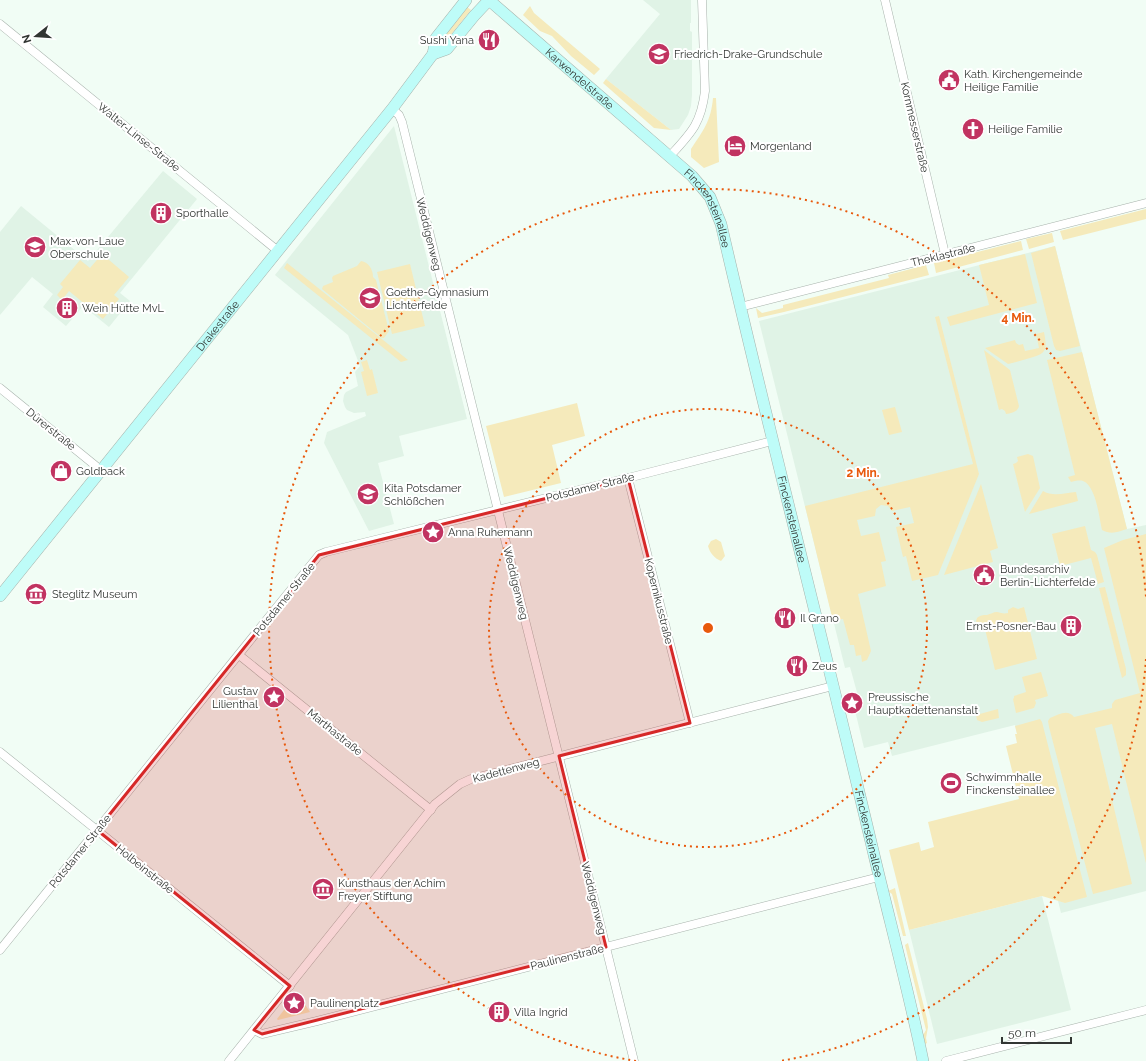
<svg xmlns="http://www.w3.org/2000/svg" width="1146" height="1061" viewBox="0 0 1146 1061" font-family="Raleway,sans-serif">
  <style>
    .built { fill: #e0f3e6 }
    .green { fill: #f5eabb }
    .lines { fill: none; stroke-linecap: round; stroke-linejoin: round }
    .street-casing { stroke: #a7b2ab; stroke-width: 9 }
    .secondary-casing { stroke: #a7b2ab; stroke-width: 12 }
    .street { stroke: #fff; stroke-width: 8 }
    .secondary { stroke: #befcf8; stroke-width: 11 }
    .marked { fill: #d62828; fill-opacity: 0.2; stroke: #d62828; stroke-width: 3; stroke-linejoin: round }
    .ring { fill: none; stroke: #e8590c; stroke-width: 2; stroke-dasharray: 2 4 }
    .labels { text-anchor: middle; stroke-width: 4; stroke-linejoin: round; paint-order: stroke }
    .poi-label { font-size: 11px; fill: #323633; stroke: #fff; text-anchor: start }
    .street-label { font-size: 11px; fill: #323633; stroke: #fff }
    .centre { fill: #e8590c; stroke: #fff; stroke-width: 2 }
    .ring-label { font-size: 12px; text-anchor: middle; font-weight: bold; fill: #e8590c; stroke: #fff; stroke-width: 4; stroke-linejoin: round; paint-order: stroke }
  </style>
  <rect width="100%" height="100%" fill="#f1fdf5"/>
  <!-- built -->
  <g class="built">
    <polygon points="643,0 691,0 691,23 690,23 690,31 692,32 692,95 691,106 688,115 679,129 671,130 606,79 660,14"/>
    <polygon points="394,126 467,419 399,436 404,456 378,463 394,524 369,531 324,443 327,432 366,416 365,412 354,413 347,410 345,407 343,401 344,395 346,392 358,386 355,372 360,366 348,335 275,275"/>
    <polygon points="163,171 197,199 120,293 130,301 109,327 83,306 66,326 43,307 53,294 32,277 0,315 0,232 21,206 88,261"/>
    <polygon points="1055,246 1127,529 1146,525 1146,891 1061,913 1015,725 892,756 888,742 864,748 852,698 858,696 850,667 845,668 759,321"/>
    <polygon points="1042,896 1071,1010 937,1044 909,930"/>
  </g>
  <!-- green -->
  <g class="green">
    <polygon points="530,6 534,13 600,69 594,75 571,56 552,36 540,31 523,15"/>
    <polygon points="467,7 471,10 444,43 441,44 440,41"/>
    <polygon points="606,79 671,130 654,128 603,83"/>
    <path d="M713,98H716L719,162L704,168L691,157V149C703,131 711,121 713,98Z"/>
    <polygon points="1146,209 1146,219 1063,240 1060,231"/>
    <polygon points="1052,233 1054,242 1029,249 1026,239"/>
    <polygon points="1021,241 1023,250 936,273 934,263"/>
    <polygon points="1055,246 1080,346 1060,351 1056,350 1054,346 1031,253"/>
    <polygon points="102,254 129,277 114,295 119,299 103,319 69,291 62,300 57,295 63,287 60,284 80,260 90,268"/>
    <polygon points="1025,254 1037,303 950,326 947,317 989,305 979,265"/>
    <path d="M361,261C369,262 373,270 373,277L376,280L389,331L384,338H382L322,289L323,286L333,282L332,278L333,276L357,266Z"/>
    <polygon points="287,263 408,360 401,362 284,268"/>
    <polygon points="410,264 425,326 392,334 377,272"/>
    <polygon points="926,265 929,275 784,312 758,318 756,308 762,313 783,308 783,305 889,278 888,275"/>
    <polygon points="939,316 979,474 938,575 912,581 906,556 903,557 896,527 914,523 910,507 892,511 888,506 881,505 876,509 875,516 857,520 861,536 879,532 886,561 881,562 886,586 858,594 871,651 867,660 862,662 861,655 856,656 854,645 850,645 843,619 833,621 805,506 973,464 935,317"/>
    <path d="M1044,332C1047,349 1048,353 1030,358C1023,360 1016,362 1008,364L985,348L1015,340L1016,343L1019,345L1023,344L1025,351L1039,348L1036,334Z"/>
    <path d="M984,350L1010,370L1019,406C1018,412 1011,413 1006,414L1005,411L1002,409L999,410Z"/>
    <path d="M1082,352L1127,529C1118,532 1111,535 1102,530C1099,517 1096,486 1083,481C1080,480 1074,481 1071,482L1068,477L1075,475L1048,364L1047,360Z"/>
    <polygon points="367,360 370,370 372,369 378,393 367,396 361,372 364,371 361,362"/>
    <polygon points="577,403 585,436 552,445 561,483 504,497 486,426"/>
    <polygon points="895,407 902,432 889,435 882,410"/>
    <polygon points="1028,454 1033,456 1040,488 1025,512 1013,464 1016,463 1018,461 1017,457"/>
    <polygon points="981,484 998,548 990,551 993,562 944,575"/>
    <path d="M1043,491C1052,497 1066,493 1076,492L1078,501L1029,514Z"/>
    <polygon points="1085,526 1091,550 1095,552 1097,555 1104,582 1098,584 1091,558 1060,566 1052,534"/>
    <path d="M1146,534V863L1112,724L1095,728L1132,884L1093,894L1049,727L1048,721L1050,718C1059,714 1068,709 1074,717L1112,708V704L1115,700L1140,693L1104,548L1123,540Z"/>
    <path d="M716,539L721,542L725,556L721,561C714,558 710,553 708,546L711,541Z"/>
    <polygon points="1105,587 1126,669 1126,675 1122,678 1099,588"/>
    <path d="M1013,607L1018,609L1024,607L1037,659L995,670L984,625H978L976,621L977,618C981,615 982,615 987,615C991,614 993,612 997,612C1002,613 1003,614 1008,613V610Z"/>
    <polygon points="1041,672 1048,696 1035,700 1036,703 1034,708 1016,713 1013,699 1014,698 1014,696 1026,692 1022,677"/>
    <polygon points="998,709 999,718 982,722 977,720 976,715"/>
    <polygon points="1040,719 1042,722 1087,897 1065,903 1042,896 909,930 889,850 919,842 921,851 934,847 928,822 1019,799 1006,746 1017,743 1015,734 1017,734 1015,726"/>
    <polygon points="895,888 906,936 903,936 892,894 888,891"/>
    <polygon points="908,943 927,1019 928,1027 926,1038 927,1043 925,1044 923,1035 926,1030 905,945"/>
    <polygon points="297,993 310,1012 278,1020 277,1019"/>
  </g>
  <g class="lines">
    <!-- street casing -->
    <g class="street-casing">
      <g id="street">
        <polyline points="885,0 945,254"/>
        <polyline points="0,24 278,251"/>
        <polyline points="392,109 399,115 402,122 634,1061"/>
        <path d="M669,157C691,133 701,124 705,91L702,0"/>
        <polyline points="740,307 1146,203"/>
        <polyline points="0,388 102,471"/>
        <polyline points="628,478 690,723"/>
        <polyline points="239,655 431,810"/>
        <polyline points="0,752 290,986"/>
        <polyline points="0,950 319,555 326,552 628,478 772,441"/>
        <polyline points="254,1030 262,1034 317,1021 879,877"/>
        <polyline points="229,1061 435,804 460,784 471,779 833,686"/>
        <polyline points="946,1061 1146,1010"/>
      </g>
    </g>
    <!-- secondary casing -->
    <g class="secondary-casing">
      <g id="secondary">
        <path id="s1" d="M489,0L692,176L710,197L721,224C770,437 825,647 875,859C891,926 909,993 923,1061"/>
        <polyline points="433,54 447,49 474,16 489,0"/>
        <path id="s2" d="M0,596L392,109L433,54L436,38L466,0"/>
      </g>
    </g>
    <!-- street -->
    <use href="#street" class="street"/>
    <!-- secondary -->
    <use href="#secondary" class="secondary"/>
  </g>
  <!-- marked area -->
  <path class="marked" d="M628,478L690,723L559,756L606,947L262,1034L254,1030L290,986L97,830L319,555Z"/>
  <!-- distance rings -->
  <g class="ring">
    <circle cx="708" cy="628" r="219"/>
    <path d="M1146 659A439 439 0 0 1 780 1061M636 1061A439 439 0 1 1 1146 597"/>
  </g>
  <!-- icons -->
  <defs>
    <g id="restaurant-disc" transform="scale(1.15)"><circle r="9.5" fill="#c13361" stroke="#fff"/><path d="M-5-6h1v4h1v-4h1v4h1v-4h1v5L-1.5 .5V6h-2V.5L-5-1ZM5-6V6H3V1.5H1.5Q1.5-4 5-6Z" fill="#fff"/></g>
    <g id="school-disc" transform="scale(1.15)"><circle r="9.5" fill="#c13361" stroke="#fff"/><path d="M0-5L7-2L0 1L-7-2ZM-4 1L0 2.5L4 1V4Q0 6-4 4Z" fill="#fff"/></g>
    <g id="civic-disc" transform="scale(1.15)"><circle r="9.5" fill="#c13361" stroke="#fff"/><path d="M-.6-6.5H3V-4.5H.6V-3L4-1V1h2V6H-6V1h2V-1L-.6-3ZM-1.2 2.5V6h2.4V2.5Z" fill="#fff"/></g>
    <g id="church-disc" transform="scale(1.15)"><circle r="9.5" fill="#c13361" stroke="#fff"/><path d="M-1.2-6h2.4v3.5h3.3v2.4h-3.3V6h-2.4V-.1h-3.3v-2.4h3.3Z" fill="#fff"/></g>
    <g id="hotel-disc" transform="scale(1.15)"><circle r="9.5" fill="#c13361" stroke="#fff"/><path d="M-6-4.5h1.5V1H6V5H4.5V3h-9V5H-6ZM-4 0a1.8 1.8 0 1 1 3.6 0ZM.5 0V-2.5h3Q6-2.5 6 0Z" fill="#fff"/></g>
    <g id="building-disc" transform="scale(1.15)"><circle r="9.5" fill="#c13361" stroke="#fff"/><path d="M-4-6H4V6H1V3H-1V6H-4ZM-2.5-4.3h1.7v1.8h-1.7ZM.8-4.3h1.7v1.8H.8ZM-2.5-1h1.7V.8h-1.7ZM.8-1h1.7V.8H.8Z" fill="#fff"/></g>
    <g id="shop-disc" transform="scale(1.15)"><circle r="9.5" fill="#c13361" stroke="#fff"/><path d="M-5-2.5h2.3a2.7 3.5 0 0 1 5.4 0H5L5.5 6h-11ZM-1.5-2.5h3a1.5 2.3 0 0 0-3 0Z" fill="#fff"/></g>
    <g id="sight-disc" transform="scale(1.15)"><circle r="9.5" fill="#c13361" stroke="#fff"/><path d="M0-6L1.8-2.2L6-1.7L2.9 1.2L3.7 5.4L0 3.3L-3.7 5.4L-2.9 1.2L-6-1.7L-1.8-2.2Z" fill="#fff"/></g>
    <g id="museum-disc" transform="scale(1.15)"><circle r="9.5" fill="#c13361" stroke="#fff"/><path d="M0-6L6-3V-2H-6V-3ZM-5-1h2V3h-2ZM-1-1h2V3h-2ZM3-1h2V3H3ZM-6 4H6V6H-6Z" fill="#fff"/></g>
    <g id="stadium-disc" transform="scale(1.15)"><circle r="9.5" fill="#c13361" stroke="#fff"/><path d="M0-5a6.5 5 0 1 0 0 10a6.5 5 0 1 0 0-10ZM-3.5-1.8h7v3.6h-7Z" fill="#fff"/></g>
  </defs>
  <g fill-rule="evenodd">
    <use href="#restaurant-disc" x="489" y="40"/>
    <use href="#school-disc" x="659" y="54"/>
    <use href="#civic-disc" x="949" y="80"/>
    <use href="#church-disc" x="973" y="129"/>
    <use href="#hotel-disc" x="735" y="146"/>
    <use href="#building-disc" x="161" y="213"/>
    <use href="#school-disc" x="35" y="247"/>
    <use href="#school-disc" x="370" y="298"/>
    <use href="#building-disc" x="67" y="308"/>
    <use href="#shop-disc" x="61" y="471"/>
    <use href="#school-disc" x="368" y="494"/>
    <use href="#sight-disc" x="433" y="532"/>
    <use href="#civic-disc" x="984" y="575"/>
    <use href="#museum-disc" x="36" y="594"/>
    <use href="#restaurant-disc" x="785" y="618"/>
    <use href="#building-disc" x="1071" y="626"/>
    <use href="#restaurant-disc" x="797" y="666"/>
    <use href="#sight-disc" x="274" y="697"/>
    <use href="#sight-disc" x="852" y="703"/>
    <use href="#stadium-disc" x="951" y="783"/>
    <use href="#museum-disc" x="323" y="889"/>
    <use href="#sight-disc" x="294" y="1003"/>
    <use href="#building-disc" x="499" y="1012"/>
  </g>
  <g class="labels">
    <!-- poi labels -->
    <g class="poi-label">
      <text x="474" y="44" text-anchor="end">Sushi Yana</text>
      <text x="674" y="58">Friedrich-Drake-Grundschule</text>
      <text x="964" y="78">Kath. Kirchengemeinde<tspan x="964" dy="13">Heilige Familie</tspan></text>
      <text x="988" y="133">Heilige Familie</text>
      <text x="750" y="150">Morgenland</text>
      <text x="176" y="217">Sporthalle</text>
      <text x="50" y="245">Max-von-Laue<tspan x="50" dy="13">Oberschule</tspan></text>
      <text x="386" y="296">Goethe-Gymnasium<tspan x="386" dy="13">Lichterfelde</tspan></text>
      <text x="82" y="312">Wein Hütte MvL</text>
      <text x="76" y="475">Goldback</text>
      <text x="384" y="492">Kita Potsdamer<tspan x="384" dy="13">Schlößchen</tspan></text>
      <text x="448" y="536">Anna Ruhemann</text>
      <text x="1000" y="573">Bundesarchiv<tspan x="1000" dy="13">Berlin-Lichterfelde</tspan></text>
      <text x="52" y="598">Steglitz Museum</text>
      <text x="800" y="622">Il Grano</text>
      <text x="1056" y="630" text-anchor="end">Ernst-Posner-Bau</text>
      <text x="812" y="670">Zeus</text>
      <text x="258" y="695" text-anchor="end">Gustav<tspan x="258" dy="13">Lilienthal</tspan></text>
      <text x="868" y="701">Preussische<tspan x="868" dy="13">Hauptkadettenanstalt</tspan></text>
      <text x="966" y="781">Schwimmhalle<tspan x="966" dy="13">Finckensteinallee</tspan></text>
      <text x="338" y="887">Kunsthaus der Achim<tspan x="338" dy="13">Freyer Stiftung</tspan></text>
      <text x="310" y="1007">Paulinenplatz</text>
      <text x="514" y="1016">Villa Ingrid</text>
    </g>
    <!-- street labels -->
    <g class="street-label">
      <text dy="4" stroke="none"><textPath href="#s1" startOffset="120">Karwendelstraße</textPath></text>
      <text transform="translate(915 127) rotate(77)" y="4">Kornmesserstraße</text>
      <text transform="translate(139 137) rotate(39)" y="4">Walter-Linse-Straße</text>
      <text dy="4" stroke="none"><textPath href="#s1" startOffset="305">Finckensteinallee</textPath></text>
      <text transform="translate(429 234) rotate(76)" y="4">Weddigenweg</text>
      <text transform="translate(943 255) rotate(-14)" y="4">Theklastraße</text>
      <text dy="4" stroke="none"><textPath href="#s2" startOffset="347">Drakestraße</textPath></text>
      <text transform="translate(51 429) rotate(39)" y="4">Dürerstraße</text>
      <text transform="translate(590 487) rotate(-14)" y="4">Potsdamer Straße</text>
      <text dy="4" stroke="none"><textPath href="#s1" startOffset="629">Finckensteinallee</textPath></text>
      <text transform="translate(516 583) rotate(76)" y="4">Weddigenweg</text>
      <text transform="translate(284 599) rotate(-51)" y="4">Potsdamer Straße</text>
      <text transform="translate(659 601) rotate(76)" y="4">Kopernikusstraße</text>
      <text transform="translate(335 732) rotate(39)" y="4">Marthastraße</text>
      <text transform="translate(506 770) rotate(-15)" y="4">Kadettenweg</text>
      <text dy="4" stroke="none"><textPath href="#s1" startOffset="953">Finckensteinallee</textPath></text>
      <text transform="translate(80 851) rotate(-51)" y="4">Potsdamer Straße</text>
      <text transform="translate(145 869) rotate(39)" y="4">Holbeinstraße</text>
      <text transform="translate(594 898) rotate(76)" y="4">Weddigenweg</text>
      <text transform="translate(567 957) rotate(-14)" y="4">Paulinenstraße</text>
    </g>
  </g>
  <circle cx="708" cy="628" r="6" class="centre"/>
  <g class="ring-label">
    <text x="1018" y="322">4 Min.</text>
    <text x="863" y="477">2 Min.</text>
  </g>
  <!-- north arrow -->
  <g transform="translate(36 36) rotate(253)" stroke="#ffffff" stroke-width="3" paint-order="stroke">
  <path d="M0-3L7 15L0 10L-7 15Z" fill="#323633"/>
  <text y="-6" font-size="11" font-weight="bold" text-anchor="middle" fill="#323633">N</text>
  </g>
  <!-- scale -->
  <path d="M1002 1037v6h69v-6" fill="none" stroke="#323633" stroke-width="2"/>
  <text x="1008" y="1037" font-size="12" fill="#323633" stroke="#ffffff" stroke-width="3" paint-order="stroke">50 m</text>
</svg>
